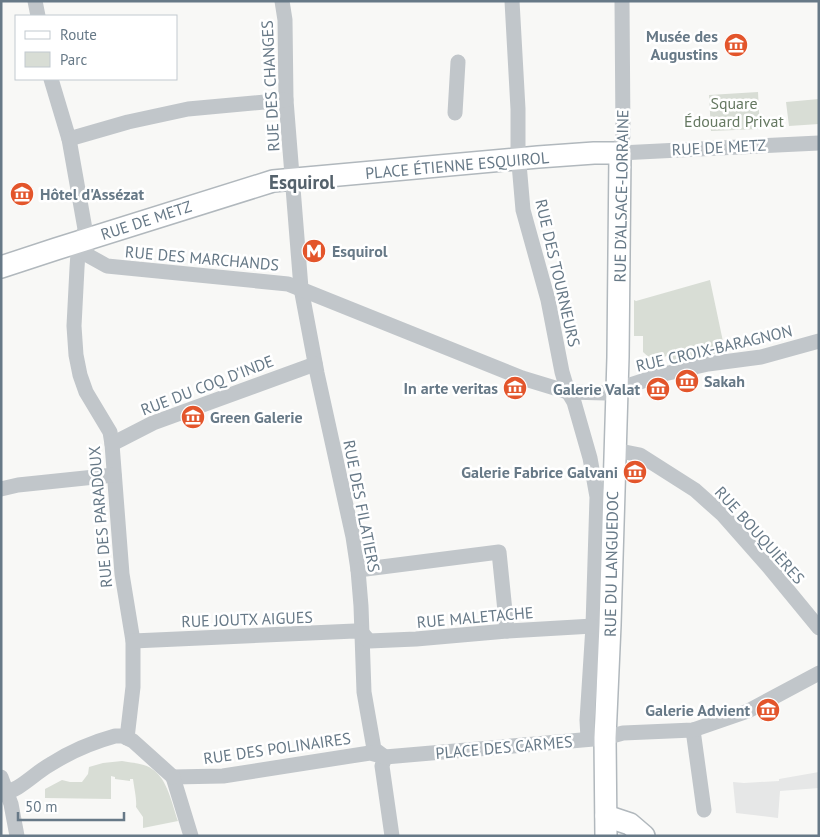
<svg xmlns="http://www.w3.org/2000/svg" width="820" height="837" viewBox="0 0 820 837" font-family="'PT Sans',sans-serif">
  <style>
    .built { fill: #e6e7e7 }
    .green { fill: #d8ddd5 }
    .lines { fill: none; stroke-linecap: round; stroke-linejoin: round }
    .secondary-casing { stroke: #b1b8bd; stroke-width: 24 }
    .street { stroke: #c1c6ca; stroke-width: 15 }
    .secondary { stroke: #fff; stroke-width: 21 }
    .labels { text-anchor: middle; stroke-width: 5; stroke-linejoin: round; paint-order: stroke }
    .poi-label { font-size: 16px; font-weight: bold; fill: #677987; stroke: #fff; text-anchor: end }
    .street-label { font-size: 16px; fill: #677987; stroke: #fff }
    .park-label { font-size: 16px; fill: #667962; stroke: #fff }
    .quarter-label { font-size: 19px; font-weight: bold; fill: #55626c; stroke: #fff }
  </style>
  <rect width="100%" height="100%" fill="#f8f8f6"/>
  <!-- built -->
  <polygon class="built" points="819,772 819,788 780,791 778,818 736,813 733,782 744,783 779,781 779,779"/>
  <!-- green -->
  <g class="green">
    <polygon points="758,92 760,129 711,131 709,95"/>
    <polygon points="819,99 819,124 789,126 786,102"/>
    <polygon points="710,280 725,351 670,365 667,356 652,360 643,352 643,336 634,336 634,300 636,301"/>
    <path d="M122,761C132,763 144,763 152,769C168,779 172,805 178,821L143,828V817L136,807C137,800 134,787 133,779H130V781L115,779V777L111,776V799L45,798V789L62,780L70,782H82L88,774L89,767L103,763Z"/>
  </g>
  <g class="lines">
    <!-- secondary casing -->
    <g class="secondary-casing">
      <g id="secondary">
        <polyline points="1,267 56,249 273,181 538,157 594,153 620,153 618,357 610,625 605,738 606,836"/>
        <polyline points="606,816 630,824 644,836"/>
      </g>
    </g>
    <!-- street -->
    <g class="street">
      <polyline points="35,1 38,16"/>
      <polyline points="282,1 285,20 286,100 301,288 317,373 353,537 358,570 361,606 364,692 374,749 385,757"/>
      <polyline points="512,1 518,109 518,152 523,210 548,300 562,372 568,392 574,402 590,458 597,497 593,626 587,720 588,739"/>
      <polyline points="622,1 623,136 620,153 819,143"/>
      <polyline points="51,79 69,139 85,229 78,253 77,268 74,326 76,355 80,375 86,392 110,432 112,444 122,574 133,641 133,687 127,738"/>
      <polyline points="455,113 458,62"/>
      <polyline points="69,139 128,122 188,109 286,100"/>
      <polyline points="81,241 89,256 107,266 288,284 522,378 568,392 606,393 664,374 708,364 761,357 819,341"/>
      <polyline points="112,444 153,423 315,364"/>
      <polyline points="615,450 640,455 695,490 723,515 768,566 819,628"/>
      <polyline points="1,489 18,485 114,475"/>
      <polyline points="358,570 499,552 507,631"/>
      <polyline points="133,641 355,631 362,633 369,641 416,639 507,631 593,626"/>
      <polyline points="693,730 704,810"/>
      <polyline points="385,757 382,766 392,836"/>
      <polyline points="1,777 11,804 17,836"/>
      <polyline points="173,777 223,776 370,753 385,757 605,738 623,733 693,730 748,711 819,673"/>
      <polyline points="173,777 191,836"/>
      <path d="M1,794C21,790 33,774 51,764C70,752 93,742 115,736H123L133,741L173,777"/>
    </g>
    <!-- secondary -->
    <use href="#secondary" class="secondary"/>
  </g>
  <!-- icons -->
  <defs>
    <g id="museum-disc" transform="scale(1.25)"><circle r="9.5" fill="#e3552b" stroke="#fff"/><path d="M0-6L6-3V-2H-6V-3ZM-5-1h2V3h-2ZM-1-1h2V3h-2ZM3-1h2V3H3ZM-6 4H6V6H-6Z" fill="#fff"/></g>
    <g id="metro-disc" transform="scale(1.25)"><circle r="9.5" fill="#e3552b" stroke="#fff"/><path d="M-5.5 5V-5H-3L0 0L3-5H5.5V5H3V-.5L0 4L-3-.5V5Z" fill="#fff"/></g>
  </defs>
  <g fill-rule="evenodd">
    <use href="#museum-disc" x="736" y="45"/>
    <use href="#museum-disc" x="22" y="194"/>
    <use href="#metro-disc" x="314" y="251"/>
    <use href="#museum-disc" x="687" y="381"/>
    <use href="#museum-disc" x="515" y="388"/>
    <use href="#museum-disc" x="658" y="389"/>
    <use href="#museum-disc" x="193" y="417"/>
    <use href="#museum-disc" x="635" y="472"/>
    <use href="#museum-disc" x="768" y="710"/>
  </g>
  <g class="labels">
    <!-- poi labels -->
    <g class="poi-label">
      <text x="718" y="42">Musée des<tspan x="718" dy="18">Augustins</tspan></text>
      <text x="40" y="200" text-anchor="start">Hôtel d'Assézat</text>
      <text x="332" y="257" text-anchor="start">Esquirol</text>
      <text x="704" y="387" text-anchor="start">Sakah</text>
      <text x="498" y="394">In arte veritas</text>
      <text x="640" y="395">Galerie Valat</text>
      <text x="210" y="423" text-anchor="start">Green Galerie</text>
      <text x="618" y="478">Galerie Fabrice Galvani</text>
      <text x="750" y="716">Galerie Advient</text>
    </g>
    <!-- street labels -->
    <g class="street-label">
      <text transform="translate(270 86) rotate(-93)" y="6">RUE DES CHANGES</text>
      <text transform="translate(719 147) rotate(-3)" y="6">RUE DE METZ</text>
      <text transform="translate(457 165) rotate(-5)" y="6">PLACE ÉTIENNE ESQUIROL</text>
      <text transform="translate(621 196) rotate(-89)" y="6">RUE D'ALSACE-LORRAINE</text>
      <text transform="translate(146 220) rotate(-18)" y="6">RUE DE METZ</text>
      <text transform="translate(202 258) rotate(5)" y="6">RUE DES MARCHANDS</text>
      <text transform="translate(558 273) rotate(77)" y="6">RUE DES TOURNEURS</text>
      <text transform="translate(714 348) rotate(-13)" y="6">RUE CROIX-BARAGNON</text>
      <text transform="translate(207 385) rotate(-21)" y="6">RUE DU COQ D'INDE</text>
      <text transform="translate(362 506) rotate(79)" y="6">RUE DES FILATIERS</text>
      <text transform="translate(100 517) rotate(-95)" y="6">RUE DES PARADOUX</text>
      <text transform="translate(760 535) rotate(48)" y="6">RUE BOUQUIÈRES</text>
      <text transform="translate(611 564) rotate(-89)" y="6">RUE DU LANGUEDOC</text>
      <text transform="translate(475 617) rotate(-5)" y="6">RUE MALETACHE</text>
      <text transform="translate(247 619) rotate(-2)" y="6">RUE JOUTX AIGUES</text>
      <text transform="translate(504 747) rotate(-5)" y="6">PLACE DES CARMES</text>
      <text transform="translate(277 748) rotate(-8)" y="6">RUE DES POLINAIRES</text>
    </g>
    <!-- park labels -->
    <g class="park-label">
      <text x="734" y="109">Square<tspan x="734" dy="18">Édouard Privat</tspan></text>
    </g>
    <!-- quarter labels -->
    <g class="quarter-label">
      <text x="302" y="189">Esquirol</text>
    </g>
  </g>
  <!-- border -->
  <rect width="820" height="837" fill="none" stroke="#677987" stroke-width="5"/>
  <!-- legend -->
  <rect x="15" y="15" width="162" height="65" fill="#ffffff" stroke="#c2c9cf"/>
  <rect x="25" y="31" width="25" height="8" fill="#ffffff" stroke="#c2c9cf"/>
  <text x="60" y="40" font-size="15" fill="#677987">Route</text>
  <rect x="25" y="52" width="25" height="15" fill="#d8ddd5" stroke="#c2c9cf"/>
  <text x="60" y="65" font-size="15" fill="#677987">Parc</text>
  <!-- scale -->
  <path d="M18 812v8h106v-8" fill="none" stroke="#677987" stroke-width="2.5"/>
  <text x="25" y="812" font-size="15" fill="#677987" stroke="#ffffff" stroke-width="4" paint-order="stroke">50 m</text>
</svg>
